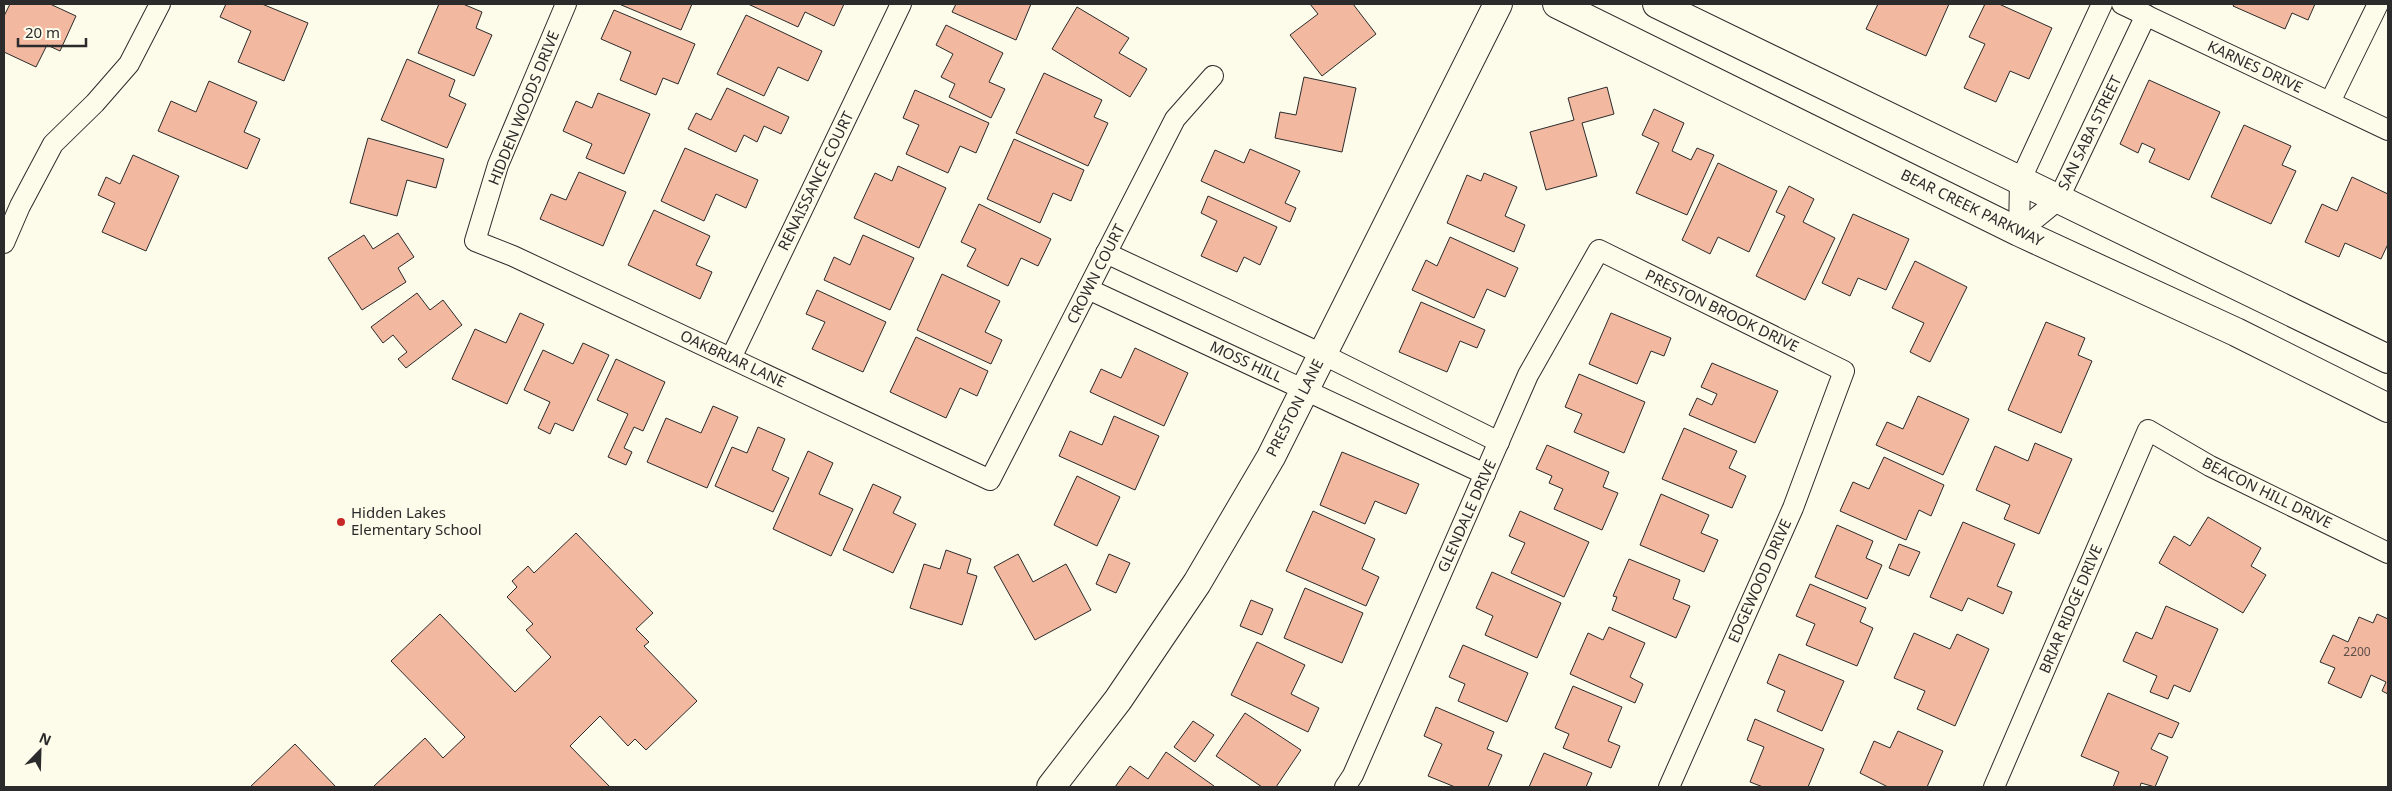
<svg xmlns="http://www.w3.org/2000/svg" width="2392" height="791" viewBox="0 0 2392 791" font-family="'Noto Sans',sans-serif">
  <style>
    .building { fill: #f2b8a0; stroke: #2b2b2b }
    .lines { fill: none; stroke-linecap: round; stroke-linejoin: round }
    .street-casing { stroke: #2b2b2b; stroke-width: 22 }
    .secondary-casing { stroke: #2b2b2b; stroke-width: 30 }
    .street { stroke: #fdfbea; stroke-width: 20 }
    .secondary { stroke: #fdfbea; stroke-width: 28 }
    .poi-dot { fill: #c62828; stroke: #fdfbea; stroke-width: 2 }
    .labels { text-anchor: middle; stroke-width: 4; stroke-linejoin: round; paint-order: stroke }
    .number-label { font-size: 12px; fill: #5d4e48 }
    .street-label { font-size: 15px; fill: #2b2b2b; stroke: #fdfbea }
    .poi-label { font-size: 15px; fill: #2b2b2b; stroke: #fdfbea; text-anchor: start }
  </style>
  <rect width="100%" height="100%" fill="#fdfbea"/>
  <!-- building -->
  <g class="building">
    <polygon points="10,4 50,4 76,16 60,51 47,45 36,67 4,52 4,16"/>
    <polygon points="226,4 262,4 308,23 284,81 238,62 251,31 220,17"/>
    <polygon points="439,4 463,4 482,12 476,28 492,35 474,76 418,53"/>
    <polygon points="619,4 692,4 681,30"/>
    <polygon points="748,4 844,4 834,26 805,12 798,27"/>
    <polygon points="956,4 1031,4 1016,40 952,12"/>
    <polygon points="1310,4 1353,4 1376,34 1322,76 1290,35 1318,14"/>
    <polygon points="1878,4 1949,4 1926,56 1866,29"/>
    <polygon points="1985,4 1999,4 2052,28 2029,79 2010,71 1996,102 1964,88 1985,44 1969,37"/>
    <polygon points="2234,4 2315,4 2308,20 2292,13 2285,29 2233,6"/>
    <polygon points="1077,7 1129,38 1119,53 1147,69 1130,97 1052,49"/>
    <polygon points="614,10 695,44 678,84 663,78 656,95 620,80 631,52 601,39"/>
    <polygon points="746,15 822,51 808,81 778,67 764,96 717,74"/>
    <polygon points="946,25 1003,53 989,82 1005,89 991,118 949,97 955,84 941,77 953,54 936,45"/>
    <polygon points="407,59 455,80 449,96 466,104 447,148 381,120"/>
    <polygon points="1044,73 1102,100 1094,117 1108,123 1088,166 1016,133"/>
    <polygon points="1304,77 1356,88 1342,152 1275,138 1280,112 1296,115"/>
    <polygon points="2149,80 2220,112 2189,180 2149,162 2155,149 2142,143 2138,153 2120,144"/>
    <polygon points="209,81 257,102 244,132 260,139 247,169 158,131 171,101 196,112"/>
    <polygon points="1607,87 1614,114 1582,123 1597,176 1546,190 1530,132 1574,120 1568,98"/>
    <polygon points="727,88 789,117 781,134 764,126 757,142 744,135 736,152 688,129 696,113 711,120"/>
    <polygon points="915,90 989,123 976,153 960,146 948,173 906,154 919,125 903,118"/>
    <polygon points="598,93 650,114 624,174 586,158 592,144 563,131 576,101 592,108"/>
    <polygon points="1654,109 1684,123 1672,151 1691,160 1697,148 1714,155 1687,215 1636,193 1659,143 1642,135"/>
    <polygon points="2244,125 2291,146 2282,165 2296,171 2271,224 2211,197"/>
    <polygon points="368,138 444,159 436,188 407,180 397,216 350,203"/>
    <polygon points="1014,139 1084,170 1071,201 1053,193 1040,223 987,199"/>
    <polygon points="685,148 758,180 746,208 716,194 704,221 661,201"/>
    <polygon points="1250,149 1300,171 1285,203 1296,208 1290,222 1201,181 1215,150 1244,163"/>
    <polygon points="133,155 179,176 146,251 102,232 115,203 98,195 106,177 120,184"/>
    <polygon points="1718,163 1777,191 1749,252 1718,237 1710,254 1682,240"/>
    <polygon points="898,166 946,188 919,248 854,218 875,173 892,181"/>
    <polygon points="579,172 626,192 603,246 540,219 551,194 566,200"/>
    <polygon points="1484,173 1517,187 1505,216 1525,225 1514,252 1447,223 1467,175 1481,181"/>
    <polygon points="2352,177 2388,194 2388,244 2381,259 2345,243 2339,257 2305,242 2322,204 2337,211"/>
    <polygon points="1789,186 1814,199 1803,222 1835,238 1805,300 1756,276 1785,216 1776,212"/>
    <polygon points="1208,196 1277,227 1260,265 1244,257 1237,272 1201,256 1217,221 1201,213"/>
    <polygon points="979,204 1051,239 1038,266 1021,258 1008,286 967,266 976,249 961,242"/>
    <polygon points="654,210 710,236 696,265 712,272 700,299 628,265"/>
    <polygon points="1853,214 1909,239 1886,290 1858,278 1850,296 1822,283"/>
    <polygon points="398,233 414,257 398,268 406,282 362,310 328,258 364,235 373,249"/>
    <polygon points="863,235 914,258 890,310 824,280 834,257 850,265"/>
    <polygon points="1450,237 1518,268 1505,297 1487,289 1474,318 1412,290 1426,260 1437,266"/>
    <polygon points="1915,261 1967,287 1930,362 1910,352 1924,323 1892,308"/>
    <polygon points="942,274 1000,301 985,332 1002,340 991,364 917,330"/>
    <polygon points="817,290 886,322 863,372 812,349 825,322 806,314"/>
    <polygon points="417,293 430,310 443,300 462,325 406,368 398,359 407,352 393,335 383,343 371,327"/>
    <polygon points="1421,302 1485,330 1477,348 1460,341 1447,372 1399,352"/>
    <polygon points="520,313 544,324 507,404 452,379 475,329 506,343"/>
    <polygon points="1611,313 1671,338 1664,356 1651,351 1637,384 1589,364"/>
    <polygon points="2046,322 2085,338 2078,355 2092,361 2061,433 2008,410"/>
    <polygon points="916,337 988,371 977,396 960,388 946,418 890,392"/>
    <polygon points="583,343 609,355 573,431 555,423 550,434 538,428 550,402 524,390 543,350 573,364"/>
    <polygon points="1135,348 1188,373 1164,426 1090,392 1101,369 1121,378"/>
    <polygon points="616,359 665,382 643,431 634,427 624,448 632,452 626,465 608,457 628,414 597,400"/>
    <polygon points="1712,363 1778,391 1755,443 1689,415 1697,398 1712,405 1717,394 1701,387"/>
    <polygon points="1579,374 1645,402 1624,453 1574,432 1582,414 1565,407"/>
    <polygon points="1918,396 1969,419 1943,475 1876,445 1887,422 1903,429"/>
    <polygon points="713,406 738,417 707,488 647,462 666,418 701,433"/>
    <polygon points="1114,416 1159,436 1135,490 1059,456 1070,431 1102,445"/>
    <polygon points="758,427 785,439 772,470 789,478 773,512 715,486 732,447 747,453"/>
    <polygon points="1684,428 1737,451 1729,468 1746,476 1732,508 1662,479"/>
    <polygon points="2035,443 2072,459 2039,534 2004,519 2010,505 1976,490 1995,446 2028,461"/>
    <polygon points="1547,445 1609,472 1603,487 1618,493 1602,530 1554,509 1563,489 1549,483 1552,476 1536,469"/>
    <polygon points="808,451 833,463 819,494 853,509 831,556 773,529"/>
    <polygon points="1342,452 1419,484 1406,514 1375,501 1365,524 1320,505"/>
    <polygon points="1884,457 1944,485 1931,516 1919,510 1906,540 1840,511 1853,482 1869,489"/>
    <polygon points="1077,476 1120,497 1097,546 1054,525"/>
    <polygon points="873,484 901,497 893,513 916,524 893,573 843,550"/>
    <polygon points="1661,494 1709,515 1701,533 1718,540 1704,572 1640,545"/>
    <polygon points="1313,511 1375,539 1362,569 1379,577 1366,606 1286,571"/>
    <polygon points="1520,511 1589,542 1564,597 1511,573 1525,543 1509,536"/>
    <polygon points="2208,517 2261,548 2251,566 2266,575 2243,613 2159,563 2174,536 2190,546"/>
    <polygon points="1963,522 2015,544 1997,586 2012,592 2003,614 1968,598 1962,611 1930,597"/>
    <polygon points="1837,525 1873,541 1866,558 1882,565 1867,599 1815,577"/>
    <polygon points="576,533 653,613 636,629 649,642 644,646 697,701 646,750 635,739 628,746 600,716 570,746 610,787 373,787 425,738 443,758 465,737 391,661 440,614 515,692 551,657 526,630 533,624 507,597 517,587 512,581 528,566 534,573"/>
    <polygon points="1899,544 1920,552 1909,576 1889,568"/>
    <polygon points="946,550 971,559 967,573 977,576 962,625 910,608 924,564 940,569"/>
    <polygon points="1018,554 1033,582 1066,564 1091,610 1035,640 994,567"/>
    <polygon points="1109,554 1130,563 1116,593 1096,584"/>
    <polygon points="1629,559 1680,580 1673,599 1690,606 1676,638 1612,610 1617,597 1613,596"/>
    <polygon points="1492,572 1561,603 1537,658 1485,635 1493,616 1476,608"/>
    <polygon points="1810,584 1866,608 1860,622 1873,628 1857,666 1806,645 1815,624 1796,616"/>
    <polygon points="1305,588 1363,613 1342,663 1284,638"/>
    <polygon points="1251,600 1273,609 1262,635 1240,626"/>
    <polygon points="2166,606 2218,629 2190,692 2174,685 2168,699 2150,692 2157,676 2123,661 2136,632 2152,639"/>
    <polygon points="2377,614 2388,619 2388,694 2382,691 2386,682 2371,675 2361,698 2328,683 2335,668 2320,662 2333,635 2348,642 2359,617 2373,623"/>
    <polygon points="1609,627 1645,643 1630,677 1643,684 1635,703 1570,674 1588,633 1603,640"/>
    <polygon points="1914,633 1950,649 1957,634 1989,649 1955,726 1917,709 1925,691 1894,678"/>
    <polygon points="1257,642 1305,665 1291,694 1319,708 1308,732 1231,695"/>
    <polygon points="1463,645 1528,673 1507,722 1458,701 1465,684 1449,677"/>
    <polygon points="1779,654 1844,681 1822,731 1777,711 1785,691 1767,683"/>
    <polygon points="1573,686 1622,707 1608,741 1620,746 1611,768 1563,748 1569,734 1555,728"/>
    <polygon points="2108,693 2179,723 2172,738 2159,733 2151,749 2168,757 2155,787 2141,783 2140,787 2113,787 2119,772 2081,756"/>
    <polygon points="1436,707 1494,732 1487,749 1502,755 1488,787 1455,787 1428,776 1442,744 1424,736"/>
    <polygon points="1245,713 1301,750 1276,787 1262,787 1216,756"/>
    <polygon points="1755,719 1824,749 1808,787 1763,787 1750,782 1764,747 1747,740"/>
    <polygon points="1193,721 1214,735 1195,762 1174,747"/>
    <polygon points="1898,731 1943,751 1927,787 1888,787 1860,773 1874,741 1890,748"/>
    <polygon points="295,744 336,787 250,787"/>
    <polygon points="1166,752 1214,786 1213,787 1115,787 1130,766 1148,779"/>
    <polygon points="1544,753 1592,773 1586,787 1529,787"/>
  </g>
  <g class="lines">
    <!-- street casing -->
    <g class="street-casing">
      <g id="street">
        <polyline points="566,4 498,165 475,241 513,256 990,480 1175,119 1213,76"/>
        <polyline points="2122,4 2388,130"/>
        <polyline points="2330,102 2378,4"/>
        <polyline points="2019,232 2058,200 2146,15"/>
        <polyline points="2019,232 2020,181 2102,4"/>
        <polyline points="4,243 20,206 53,144 95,103 129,64 160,4"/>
        <polyline points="1106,253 1322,354 1499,442"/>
        <polyline points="1088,289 1485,474"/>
        <polyline points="731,358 901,4"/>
        <polyline points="1345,787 1353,775 1528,375 1599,250 1844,371 1793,508 1669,787"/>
        <polyline points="1994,787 2148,430 2210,466 2388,553"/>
      </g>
    </g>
    <!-- secondary casing -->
    <g class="secondary-casing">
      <g id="secondary">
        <polyline points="1557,4 2019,232 2236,332 2388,408"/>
        <polyline points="1657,4 2388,359"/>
        <polyline points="1051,787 1118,700 1197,583 1271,457 1498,4"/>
      </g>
    </g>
    <!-- street -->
    <use href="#street" class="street"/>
    <!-- secondary -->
    <use href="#secondary" class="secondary"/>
  </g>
  <!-- markers -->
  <circle class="poi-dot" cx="341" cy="522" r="5"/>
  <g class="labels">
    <!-- number labels -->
    <g class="number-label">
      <text x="2357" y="656">2200</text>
    </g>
    <!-- street labels -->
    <g class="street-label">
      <text transform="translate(2255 67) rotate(25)" y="5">KARNES DRIVE</text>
      <text transform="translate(524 108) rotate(-68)" y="5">HIDDEN WOODS DRIVE</text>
      <text transform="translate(2090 133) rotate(-64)" y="5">SAN SABA STREET</text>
      <text transform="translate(816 181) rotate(-64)" y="5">RENAISSANCE COURT</text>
      <text transform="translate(1972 208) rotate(26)" y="5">BEAR CREEK PARKWAY</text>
      <text transform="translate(1096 274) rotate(-63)" y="5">CROWN COURT</text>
      <text transform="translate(1722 311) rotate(26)" y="5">PRESTON BROOK DRIVE</text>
      <text transform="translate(733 359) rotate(25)" y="5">OAKBRIAR LANE</text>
      <text transform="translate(1246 362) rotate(25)" y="5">MOSS HILL</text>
      <text transform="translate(1295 408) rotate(-63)" y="5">PRESTON LANE</text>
      <text transform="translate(2267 493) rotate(26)" y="5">BEACON HILL DRIVE</text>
      <text transform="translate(1467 516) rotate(-66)" y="5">GLENDALE DRIVE</text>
      <text transform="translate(1760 581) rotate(-66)" y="5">EDGEWOOD DRIVE</text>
      <text transform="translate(2071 609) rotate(-67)" y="5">BRIAR RIDGE DRIVE</text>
    </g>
    <!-- poi labels -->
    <g class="poi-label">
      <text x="351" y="518">Hidden Lakes<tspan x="351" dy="17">Elementary School</tspan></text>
    </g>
  </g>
  <!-- border -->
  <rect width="2392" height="791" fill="none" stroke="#2b2b2b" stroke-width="10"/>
  <!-- north arrow -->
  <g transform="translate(40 751) rotate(23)" stroke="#fdfbea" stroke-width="4" paint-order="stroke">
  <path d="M0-4L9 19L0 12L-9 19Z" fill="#2b2b2b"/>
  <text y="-8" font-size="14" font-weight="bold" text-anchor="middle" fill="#2b2b2b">N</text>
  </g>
  <!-- scale -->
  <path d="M18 38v8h68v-8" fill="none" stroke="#2b2b2b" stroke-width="2.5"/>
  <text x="25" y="38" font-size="15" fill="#2b2b2b" stroke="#fdfbea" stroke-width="4" paint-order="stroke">20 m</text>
</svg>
